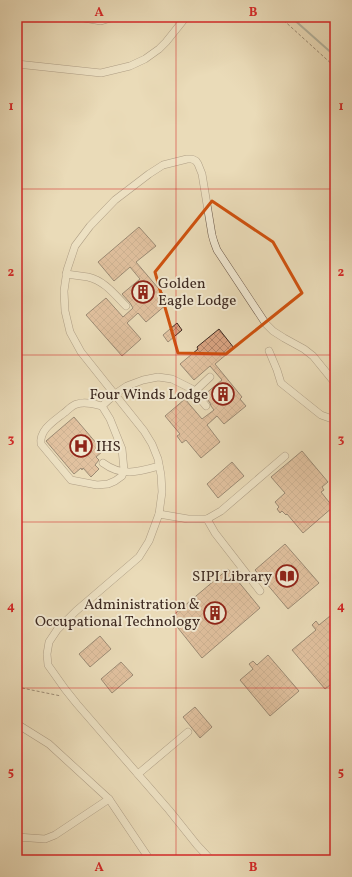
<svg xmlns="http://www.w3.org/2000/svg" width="352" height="877" viewBox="0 0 352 877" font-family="Vollkorn,serif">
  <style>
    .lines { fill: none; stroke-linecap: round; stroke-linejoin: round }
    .stream { stroke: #74817a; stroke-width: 2 }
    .building { fill: url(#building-cross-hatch); stroke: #3f2b22 }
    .minor-casing { stroke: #6a5748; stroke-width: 8 }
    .path { stroke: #3f2b22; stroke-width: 1; stroke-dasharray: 3 2; stroke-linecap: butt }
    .minor { stroke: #f1e8d1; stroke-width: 7 }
    .marked { fill: none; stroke: #cf520f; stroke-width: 3; stroke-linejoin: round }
    .grid { fill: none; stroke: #d62828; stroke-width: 1; stroke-opacity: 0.55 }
    .labels { text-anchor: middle; stroke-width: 4; stroke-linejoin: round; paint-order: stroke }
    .poi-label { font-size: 15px; fill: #3f2b22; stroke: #f1e8d1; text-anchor: end }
    .neatline { fill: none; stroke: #d62828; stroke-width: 1.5 }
    .grid-label { font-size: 13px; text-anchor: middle; font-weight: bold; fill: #d62828 }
  </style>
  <defs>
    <pattern id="building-cross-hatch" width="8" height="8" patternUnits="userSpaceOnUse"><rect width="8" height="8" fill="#d8a381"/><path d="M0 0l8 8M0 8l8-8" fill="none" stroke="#b18569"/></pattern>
  </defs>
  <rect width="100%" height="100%" fill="#eadbb8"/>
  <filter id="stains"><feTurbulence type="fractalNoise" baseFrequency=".005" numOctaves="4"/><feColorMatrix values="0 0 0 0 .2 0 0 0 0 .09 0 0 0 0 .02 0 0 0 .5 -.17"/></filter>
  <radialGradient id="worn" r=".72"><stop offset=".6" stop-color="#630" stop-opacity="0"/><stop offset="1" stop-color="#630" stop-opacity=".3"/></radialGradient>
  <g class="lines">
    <!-- stream -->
    <polyline class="stream" points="291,17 335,56"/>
  </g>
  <!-- building -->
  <g class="building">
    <polygon points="139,227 156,246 136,262 164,295 161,298 167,304 146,322 138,313 127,323 141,339 122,356 86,315 106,298 123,317 133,308 130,303 122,294 140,279 130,267 114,281 98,262"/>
    <polygon points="177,323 182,330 168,342 163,335"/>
    <polygon points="219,329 234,348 215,364 242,397 240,399 246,406 224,424 217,416 207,425 220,442 201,458 186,440 182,443 177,436 180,434 165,416 185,399 202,419 214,410 211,406 210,403 204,395 222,380 210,366 194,380 180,364 198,349 197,347"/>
    <polygon points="74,417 103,451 96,457 99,460 95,465 99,469 91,477 83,468 82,470 81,468 74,474 46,441"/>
    <polygon points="302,451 328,482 322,487 324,490 321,492 333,507 303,533 287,514 286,515 282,511 280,513 277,509 279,507 275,502 285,493 271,477"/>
    <polygon points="232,462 244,476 218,498 207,484"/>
    <polygon points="285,544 319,583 288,609 255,570"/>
    <polygon points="228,569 260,608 202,658 170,618"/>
    <polygon points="330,616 335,622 335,681 325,689 292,650 316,630 312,625 316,621 319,625"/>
    <polygon points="100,636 111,649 90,667 79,654"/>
    <polygon points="268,655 299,691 270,716 240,680 253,669 249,664 253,661 257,665"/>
    <polygon points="121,662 133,675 112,693 101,679"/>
    <polygon points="195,707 212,727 200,738 183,717"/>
  </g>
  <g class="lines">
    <!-- minor casing -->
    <g class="minor-casing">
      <g id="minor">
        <polyline points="78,17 101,21 114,17"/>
        <polyline points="17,64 101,73 130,66 145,59 159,49 166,42 186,17"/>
        <path d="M66,274C73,275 81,276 88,277C105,281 115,295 126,306"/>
        <polyline points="269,351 277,370 281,383 321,415 335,420"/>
        <polyline points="194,392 210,377"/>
        <path d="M102,406L110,419L122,449L124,470L122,476L115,481L108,484L97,485L71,480L41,444C39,430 54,421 64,413C68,410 72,405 77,404C85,401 94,404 102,406L115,394L127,386L143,380L158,377L172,379L192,389L206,406"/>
        <path d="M103,463C122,477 138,472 159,466"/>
        <polyline points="159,514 188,519 207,519 221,511 285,456"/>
        <polyline points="207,519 215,533 260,591"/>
        <polyline points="17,724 49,744 109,799 150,860"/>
        <polyline points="138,774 188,732"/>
        <polyline points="17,837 45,839 55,835 109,799"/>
        <polyline points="211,860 197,845 169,810 77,704 65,689 48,665 47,654 49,642 57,630 76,611 139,557 149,541 159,514 162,492 161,475 158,459 152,444 144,431 81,352 70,332 65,311 64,291 67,270 75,246 90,226 115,200 149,174 163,165 187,159 192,159 196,161 198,164 202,174 212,235 214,242 217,250 266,324 273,331 284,338 304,349 313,356 335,383"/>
      </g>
    </g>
    <!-- path -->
    <g class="path">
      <polyline points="280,17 335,67"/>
      <polyline points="17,687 61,696"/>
    </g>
    <!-- minor -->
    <use href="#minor" class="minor"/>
  </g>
  <!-- marked area -->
  <path d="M0 0H352V877H0ZM212,201L273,242L302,293L226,354L178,353L155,272Z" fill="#eadbb8" fill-opacity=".55" fill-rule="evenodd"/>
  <path class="marked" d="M212,201L273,242L302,293L226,354L178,353L155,272Z"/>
  <!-- grid -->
  <path class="grid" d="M176,17V860M17,189H335M17,355H335M17,522H335M17,688H335"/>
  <!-- icons -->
  <defs>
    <g id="building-ring" transform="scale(1.15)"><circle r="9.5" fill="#f1e8d1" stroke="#8f2418" stroke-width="1.5"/><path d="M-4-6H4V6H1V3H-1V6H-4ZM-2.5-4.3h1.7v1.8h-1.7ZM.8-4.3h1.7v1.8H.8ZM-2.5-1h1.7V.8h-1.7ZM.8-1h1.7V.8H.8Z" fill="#8f2418"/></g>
    <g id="hospital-ring" transform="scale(1.15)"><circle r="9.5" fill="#f1e8d1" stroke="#8f2418" stroke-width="1.5"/><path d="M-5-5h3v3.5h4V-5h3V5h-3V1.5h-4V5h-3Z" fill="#8f2418"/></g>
    <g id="library-ring" transform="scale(1.15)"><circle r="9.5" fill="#f1e8d1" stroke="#8f2418" stroke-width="1.5"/><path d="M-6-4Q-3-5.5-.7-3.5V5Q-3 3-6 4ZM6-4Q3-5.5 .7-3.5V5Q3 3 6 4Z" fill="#8f2418"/></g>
  </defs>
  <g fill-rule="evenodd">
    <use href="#building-ring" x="143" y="292"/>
    <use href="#building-ring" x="223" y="394"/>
    <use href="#hospital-ring" x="81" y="446"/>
    <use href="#library-ring" x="287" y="576"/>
    <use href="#building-ring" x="215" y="613"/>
  </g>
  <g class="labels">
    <!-- poi labels -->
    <g class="poi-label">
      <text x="158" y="288" text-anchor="start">Golden<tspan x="158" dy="17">Eagle Lodge</tspan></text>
      <text x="208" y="399">Four Winds Lodge</text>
      <text x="96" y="451" text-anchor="start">IHS</text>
      <text x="272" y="581">SIPI Library</text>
      <text x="200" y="609">Administration &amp;<tspan x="200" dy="17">Occupational Technology</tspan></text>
    </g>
  </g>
  <!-- margin -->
  <rect width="352" height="877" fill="none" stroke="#eadbb8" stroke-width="44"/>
  <rect x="22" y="22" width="308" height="833" class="neatline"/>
  <g class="grid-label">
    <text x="99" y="16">A</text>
    <text x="253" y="16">B</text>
    <text x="11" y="110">1</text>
    <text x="341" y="110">1</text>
    <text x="11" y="276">2</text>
    <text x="341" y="276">2</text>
    <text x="11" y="443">3</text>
    <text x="341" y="443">3</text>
    <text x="11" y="610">4</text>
    <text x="341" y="610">4</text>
    <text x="11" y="776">5</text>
    <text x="341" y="776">5</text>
    <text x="99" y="871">A</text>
    <text x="253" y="871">B</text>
  </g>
  <rect width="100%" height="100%" filter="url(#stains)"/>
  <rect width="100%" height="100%" fill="url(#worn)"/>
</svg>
